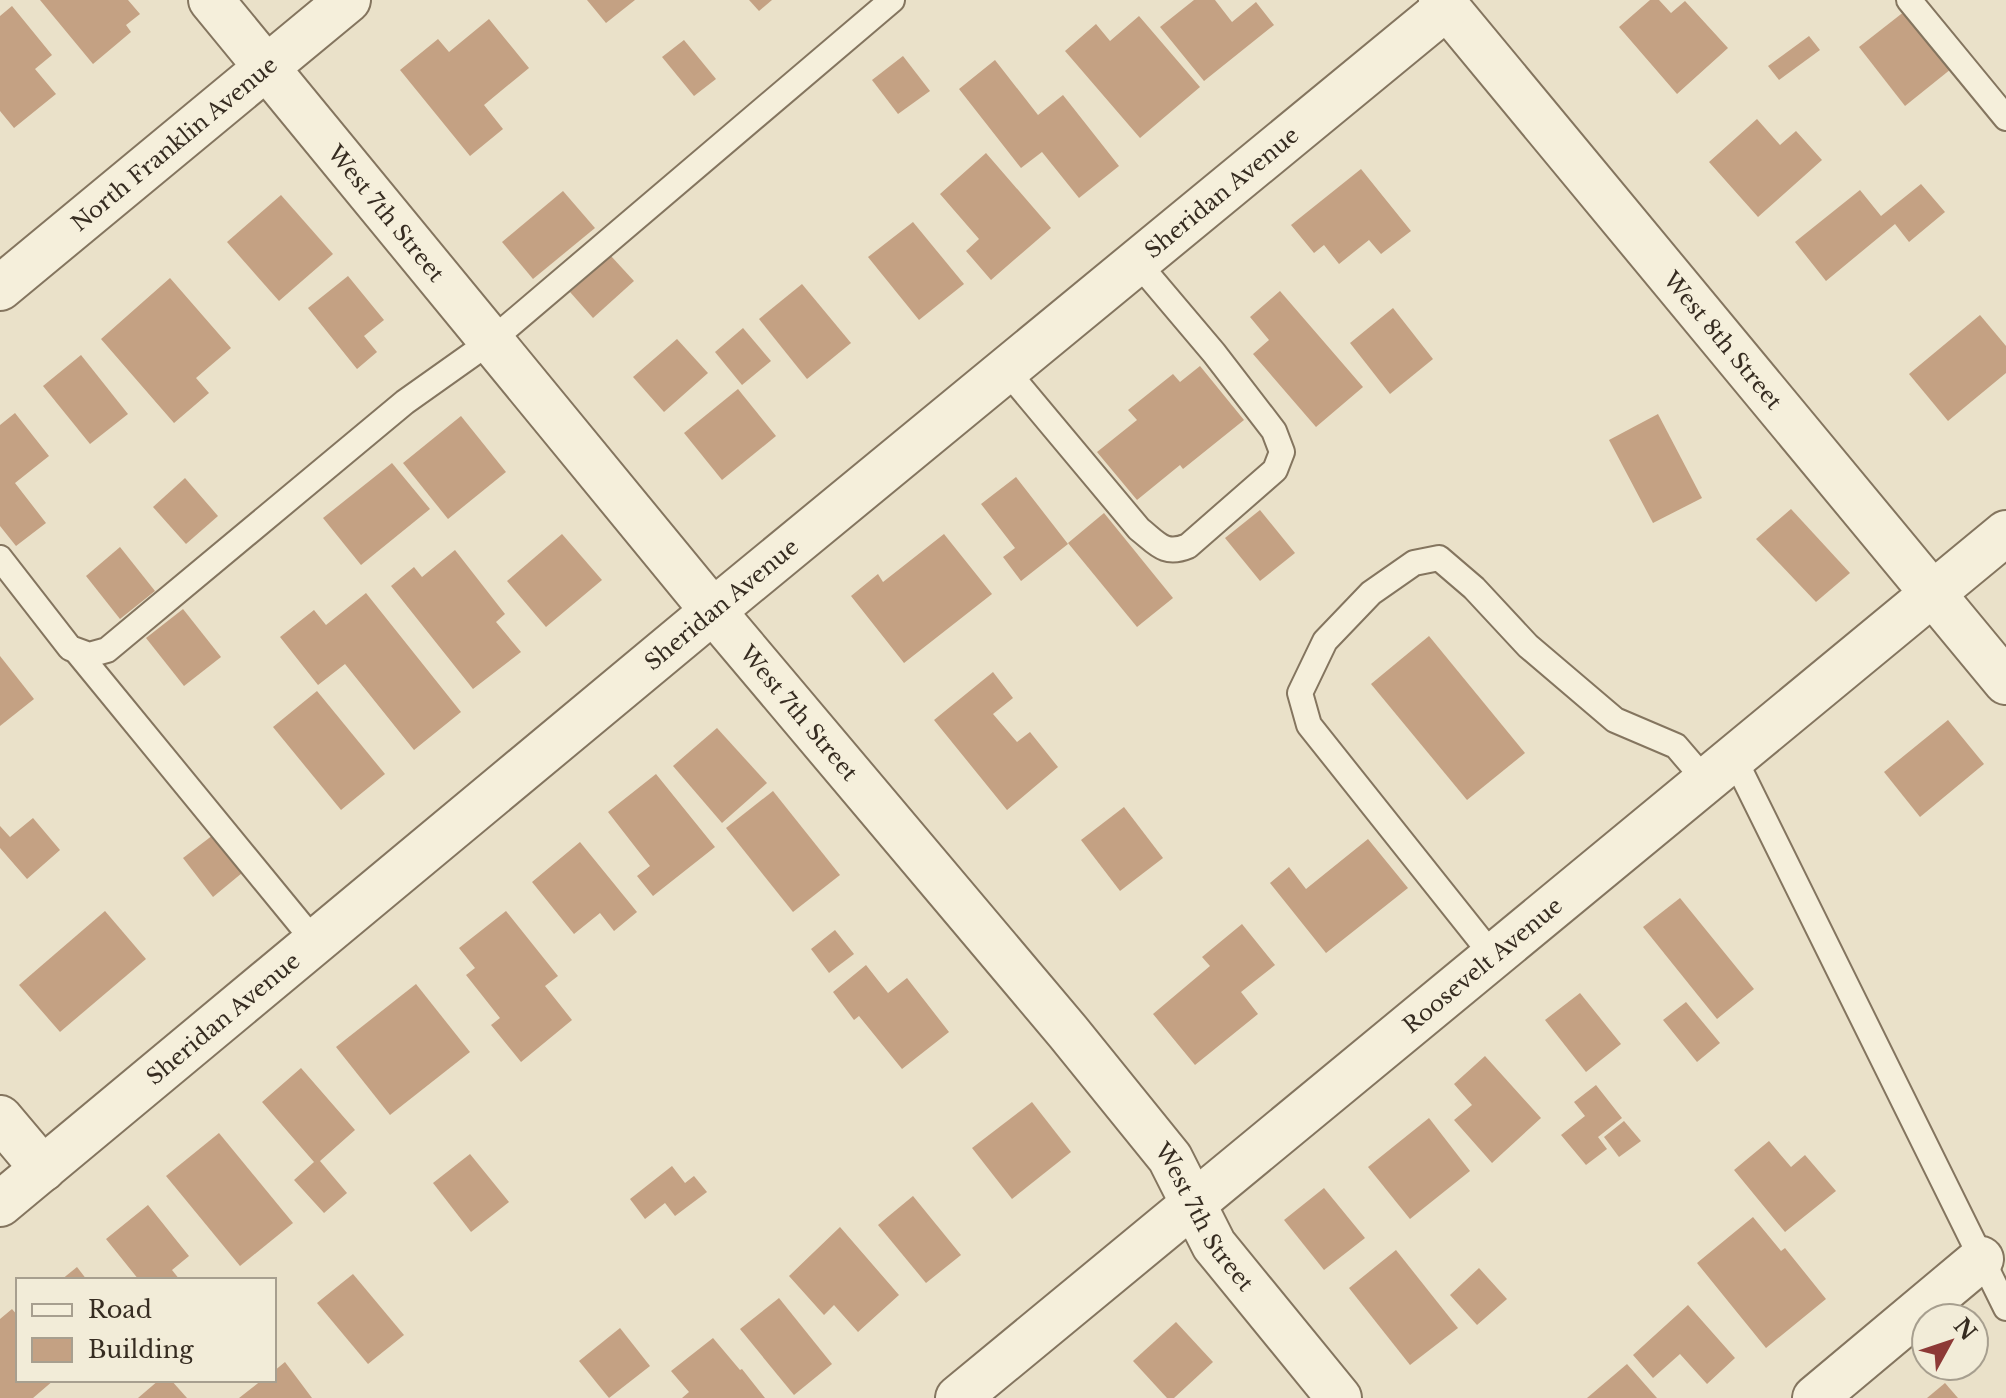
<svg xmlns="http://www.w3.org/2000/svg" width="2006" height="1398" viewBox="0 0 2006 1398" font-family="'Libre Baskerville',serif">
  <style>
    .building { fill: #c4a183 }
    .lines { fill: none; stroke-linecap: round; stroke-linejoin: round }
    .service-casing { stroke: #84755f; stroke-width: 28 }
    .minor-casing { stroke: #84755f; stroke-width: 48 }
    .service { stroke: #f5efdb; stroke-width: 24 }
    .minor { stroke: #f5efdb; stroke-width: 44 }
    .labels { text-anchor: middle; stroke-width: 6; stroke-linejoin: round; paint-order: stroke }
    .street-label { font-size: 22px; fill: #362c21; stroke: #f2ecd8 }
  </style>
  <rect width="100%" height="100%" fill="#eae1c9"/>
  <!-- building -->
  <g class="building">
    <polygon points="40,0 128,0 140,14 126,25 131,32 93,64"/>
    <polygon points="587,0 635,0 606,23"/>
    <polygon points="749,0 772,0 759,11"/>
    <polygon points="1194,0 1215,0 1232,22 1256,2 1274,25 1204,81 1160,27"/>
    <polygon points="1650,0 1659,0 1671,13 1685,1 1728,48 1677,94 1619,27"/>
    <polygon points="12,6 52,55 35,69 56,94 14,128 0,111 0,16"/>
    <polygon points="1905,11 1951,69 1905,106 1859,47"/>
    <polygon points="1139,16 1200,87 1140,138 1065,51 1096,24 1110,41"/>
    <polygon points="489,19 529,68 484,105 503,129 470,156 400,70 438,39 449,52"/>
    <polygon points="1809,36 1820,50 1779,80 1768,66"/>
    <polygon points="684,40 716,79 694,96 662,57"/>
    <polygon points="903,56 930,91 898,114 872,80"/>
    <polygon points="995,60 1038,115 1063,95 1119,166 1079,198 1042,152 1021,168 959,89"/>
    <polygon points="1757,119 1780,145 1796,131 1822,160 1758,217 1709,162"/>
    <polygon points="986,153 1051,228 991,280 966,251 979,239 940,194"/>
    <polygon points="1361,169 1411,231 1381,254 1369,240 1339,264 1324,245 1314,253 1291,225"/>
    <polygon points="1921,184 1945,212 1909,242 1895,224 1826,281 1795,242 1860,190 1881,216"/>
    <polygon points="563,191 595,228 533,279 502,242"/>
    <polygon points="281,195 333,254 279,301 227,242"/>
    <polygon points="913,222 964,284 919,320 868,257"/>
    <polygon points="611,256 634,281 593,318 570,292"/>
    <polygon points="348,276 384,320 364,336 377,352 357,369 308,308"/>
    <polygon points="170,278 231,348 196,378 209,393 174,423 101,339"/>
    <polygon points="802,284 851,343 807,379 759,319"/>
    <polygon points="1280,291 1363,387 1316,427 1253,354 1269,340 1250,317"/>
    <polygon points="1393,308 1433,359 1390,394 1350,343"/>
    <polygon points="1980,315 2006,346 2006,373 1948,421 1909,374"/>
    <polygon points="743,328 771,361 742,385 715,352"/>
    <polygon points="677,339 708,373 664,412 633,377"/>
    <polygon points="81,355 128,414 90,444 43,386"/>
    <polygon points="1200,366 1244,420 1183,469 1180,465 1137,500 1097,452 1137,420 1128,410 1173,374 1180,382"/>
    <polygon points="738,389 776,436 722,480 684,433"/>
    <polygon points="15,413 49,456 15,483 46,523 16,546 0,526 0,425"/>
    <polygon points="1658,414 1702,498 1653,523 1609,440"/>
    <polygon points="461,416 506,472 448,519 403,463"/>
    <polygon points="392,463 430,509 361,565 323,518"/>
    <polygon points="1016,477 1068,544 1021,581 1003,557 1015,548 981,504"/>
    <polygon points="185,478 218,516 186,544 153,507"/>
    <polygon points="1791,509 1850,573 1816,602 1756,539"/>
    <polygon points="1260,510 1295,553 1260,581 1225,538"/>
    <polygon points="1104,513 1173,598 1137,627 1068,543"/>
    <polygon points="562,534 602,580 546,627 507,581"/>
    <polygon points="944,534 992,594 904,663 851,596 878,574 883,582"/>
    <polygon points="120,547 155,591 120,619 86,576"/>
    <polygon points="455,550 505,614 496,622 521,652 473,689 391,586 414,567 422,577"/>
    <polygon points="366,593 461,712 414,750 345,664 318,685 280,637 314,610 326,625"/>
    <polygon points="183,609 221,657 184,686 146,638"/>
    <polygon points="1429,636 1525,753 1467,800 1371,684"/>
    <polygon points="0,656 34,699 0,726"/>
    <polygon points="993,672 1013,698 993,714 1017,742 1030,732 1058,767 1007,810 934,720"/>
    <polygon points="317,691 385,774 341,810 273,727"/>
    <polygon points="1948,720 1984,764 1920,817 1884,772"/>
    <polygon points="717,728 767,783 722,823 673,766"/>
    <polygon points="656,774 715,847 653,896 637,876 650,866 608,812"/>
    <polygon points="773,791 840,875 793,912 726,828"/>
    <polygon points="1124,807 1163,858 1120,891 1081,840"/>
    <polygon points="33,818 60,850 27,879 0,848 0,826 10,837"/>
    <polygon points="213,835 242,873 213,897 183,858"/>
    <polygon points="1368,839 1408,888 1326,953 1270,883 1289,867 1306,889"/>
    <polygon points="580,842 637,912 614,931 600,913 574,934 532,882"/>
    <polygon points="1680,898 1754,989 1717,1019 1643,927"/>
    <polygon points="105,911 146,959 60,1032 19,985"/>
    <polygon points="506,911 558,976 545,986 572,1020 521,1062 491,1025 500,1018 466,975 475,968 459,948"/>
    <polygon points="1242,924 1275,965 1241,992 1258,1014 1195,1065 1153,1014 1210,966 1202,957"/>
    <polygon points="835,930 854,954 829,973 811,949"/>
    <polygon points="866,965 888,993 907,978 949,1032 902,1069 859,1016 854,1020 833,992"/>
    <polygon points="416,984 470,1052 390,1115 336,1047"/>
    <polygon points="1580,993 1621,1044 1586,1072 1545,1020"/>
    <polygon points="1686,1002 1720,1043 1697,1062 1663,1020"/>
    <polygon points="1485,1056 1541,1118 1492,1163 1454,1120 1472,1105 1454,1084"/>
    <polygon points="301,1068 355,1130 320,1161 347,1193 324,1213 294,1180 314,1162 262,1102"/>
    <polygon points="1596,1085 1622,1118 1598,1137 1607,1149 1586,1165 1561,1135 1585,1116 1574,1102"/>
    <polygon points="1032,1102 1071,1152 1012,1199 972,1148"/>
    <polygon points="1429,1118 1470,1171 1410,1219 1368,1167"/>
    <polygon points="1624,1121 1641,1141 1619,1157 1604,1137"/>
    <polygon points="219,1133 293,1223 240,1266 166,1176"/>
    <polygon points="1769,1141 1791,1167 1805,1155 1836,1191 1785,1232 1734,1170"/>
    <polygon points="470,1154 509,1202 471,1232 433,1183"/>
    <polygon points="672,1166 685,1183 694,1176 707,1192 675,1216 665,1203 645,1219 630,1199"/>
    <polygon points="1324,1188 1365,1238 1324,1270 1284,1220"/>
    <polygon points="913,1196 961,1255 926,1283 878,1225"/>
    <polygon points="148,1205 189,1256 172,1270 180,1280 139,1280 106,1239"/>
    <polygon points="1753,1217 1781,1251 1785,1248 1826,1299 1766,1348 1697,1263"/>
    <polygon points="840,1227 899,1295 858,1332 834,1305 824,1315 789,1276"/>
    <polygon points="1396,1250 1458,1328 1410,1365 1349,1288"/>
    <polygon points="77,1267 87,1280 61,1280"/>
    <polygon points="1479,1268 1507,1299 1477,1325 1450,1295"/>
    <polygon points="353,1274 404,1335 368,1364 317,1303"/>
    <polygon points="779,1298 832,1364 794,1395 740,1329"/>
    <polygon points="1688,1305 1735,1358 1707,1384 1680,1354 1653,1378 1633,1355"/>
    <polygon points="12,1309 18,1316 18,1380 54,1380 33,1398 0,1398 0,1319"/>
    <polygon points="1176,1322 1213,1362 1174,1398 1167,1398 1133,1361"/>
    <polygon points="620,1328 650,1366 609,1398 579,1361"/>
    <polygon points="713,1338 740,1370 742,1369 765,1398 682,1398 689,1392 671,1371"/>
    <polygon points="285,1362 312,1398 239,1398 262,1380 274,1380 274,1371"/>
    <polygon points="1627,1364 1657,1398 1587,1398"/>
    <polygon points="159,1380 171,1380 187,1398 138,1398"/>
    <polygon points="1945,1383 1958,1398 1927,1398"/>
  </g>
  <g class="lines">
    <!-- service casing -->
    <g class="service-casing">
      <g id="service">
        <polyline points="1909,0 2006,118"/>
        <path d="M1006,370L1139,529C1157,543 1164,556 1188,546L1275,470L1282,452L1274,431L1214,353L1137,262"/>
        <polyline points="0,558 70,648 89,655 107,650 405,402 491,341 892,0"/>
        <polyline points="78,653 315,942"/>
        <polyline points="1734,758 2006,1308"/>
        <polyline points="1493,956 1309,725 1300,693 1325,641 1371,593 1414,563 1439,558 1474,588 1528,646 1615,720 1676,746 1706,781"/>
      </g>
    </g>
    <!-- minor casing -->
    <g class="minor-casing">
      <g id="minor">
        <path id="s1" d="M211,0L713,611L1068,1032L1170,1158L1214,1245L1339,1398"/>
        <path id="s2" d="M1441,0L2006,682"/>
        <path id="s3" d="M0,288L348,0"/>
        <polyline points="0,1118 43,1169"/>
        <path id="s4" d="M0,1204L713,611L1447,7"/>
        <path id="s5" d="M958,1398L2006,533"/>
        <polyline points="1815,1398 1981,1259"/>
      </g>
    </g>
    <!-- service -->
    <use href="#service" class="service"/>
    <!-- minor -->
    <use href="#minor" class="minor"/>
  </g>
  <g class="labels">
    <!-- street labels -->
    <g class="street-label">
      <text dy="8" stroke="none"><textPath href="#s3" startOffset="226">North Franklin Avenue</textPath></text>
      <text dy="8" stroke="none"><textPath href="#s4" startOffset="1586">Sheridan Avenue</textPath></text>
      <text dy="8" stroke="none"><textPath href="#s1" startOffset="276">West 7th Street</textPath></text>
      <text dy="8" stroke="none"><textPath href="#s2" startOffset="442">West 8th Street</textPath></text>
      <text dy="8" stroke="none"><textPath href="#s4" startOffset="938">Sheridan Avenue</textPath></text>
      <text dy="8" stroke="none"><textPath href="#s1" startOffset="924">West 7th Street</textPath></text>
      <text dy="8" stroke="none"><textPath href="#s5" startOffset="680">Roosevelt Avenue</textPath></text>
      <text dy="8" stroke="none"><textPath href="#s4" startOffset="290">Sheridan Avenue</textPath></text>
      <text dy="8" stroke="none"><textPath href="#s1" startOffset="1572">West 7th Street</textPath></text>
    </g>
  </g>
  <!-- legend -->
  <rect x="16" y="1278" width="260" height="104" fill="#f2ecd8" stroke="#a79f8f" stroke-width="2"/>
  <rect x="32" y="1304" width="40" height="12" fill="#f5efdb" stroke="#a79f8f" stroke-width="2"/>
  <text x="88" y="1318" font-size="24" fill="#362c21">Road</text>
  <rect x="32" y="1338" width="40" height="24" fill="#c4a183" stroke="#a79f8f" stroke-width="2"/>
  <text x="88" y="1358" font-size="24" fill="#362c21">Building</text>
  <!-- north arrow -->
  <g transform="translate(1950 1342) rotate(50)"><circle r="38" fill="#f2ecd8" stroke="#a79f8f" stroke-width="2"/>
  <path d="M0-6L14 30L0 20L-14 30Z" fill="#8d3936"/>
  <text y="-12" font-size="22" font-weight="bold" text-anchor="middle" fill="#362c21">N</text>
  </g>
</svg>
